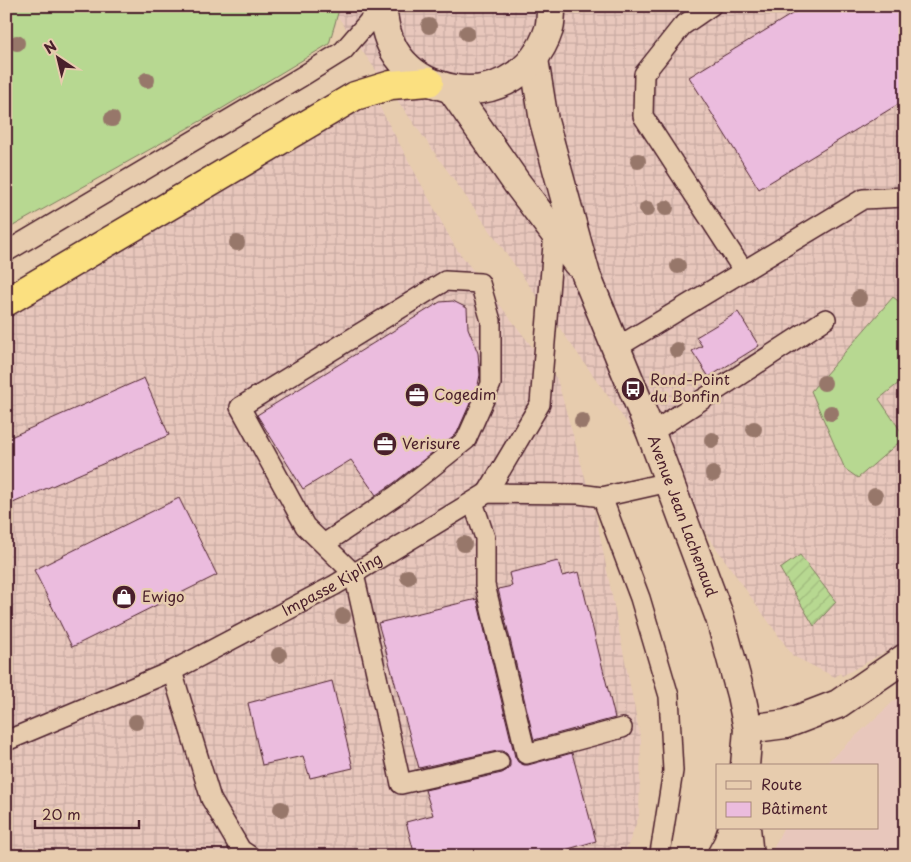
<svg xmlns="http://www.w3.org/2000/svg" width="911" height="862" viewBox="0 0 911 862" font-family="'Playpen Sans',sans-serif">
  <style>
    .built { fill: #e8c7bc }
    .industrial { fill: url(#industrial-grid) }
    .grass { fill: #b7d891; stroke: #807c5e }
    .garden { fill: url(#garden-furrows); stroke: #807c5e }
    .building { fill: #ebbcde; stroke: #4a1f2b }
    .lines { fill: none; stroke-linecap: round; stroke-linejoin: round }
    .service-casing { stroke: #4a1f2b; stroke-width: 22 }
    .minor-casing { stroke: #4a1f2b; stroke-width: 31 }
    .tertiary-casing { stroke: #4a1f2b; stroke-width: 31 }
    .secondary-casing { stroke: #4a1f2b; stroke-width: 31 }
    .motorway-casing { stroke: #4a1f2b; stroke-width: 31 }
    .service { stroke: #e7ccae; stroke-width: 19 }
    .minor { stroke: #e7ccae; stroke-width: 28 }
    .tertiary { stroke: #e7ccae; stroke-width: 28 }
    .secondary { stroke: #e7ccae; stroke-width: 28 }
    .motorway { stroke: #fbe080; stroke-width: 28 }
    .tree { fill: #97776b }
    .labels { text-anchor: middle; stroke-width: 5; stroke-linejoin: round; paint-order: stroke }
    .poi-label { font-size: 15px; fill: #4a1f2b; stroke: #e7ccae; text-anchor: start }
    .street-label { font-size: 15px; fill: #4a1f2b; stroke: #e7ccae }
  </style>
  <defs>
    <pattern id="industrial-grid" width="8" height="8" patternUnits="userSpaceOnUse" patternTransform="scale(1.25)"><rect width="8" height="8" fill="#e8c7bc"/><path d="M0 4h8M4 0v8" fill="none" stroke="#c8aaa2"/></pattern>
    <pattern id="garden-furrows" width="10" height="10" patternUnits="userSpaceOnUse" patternTransform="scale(1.25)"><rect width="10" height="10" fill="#b7d891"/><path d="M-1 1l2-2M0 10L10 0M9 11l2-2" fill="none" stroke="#9fb97d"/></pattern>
  </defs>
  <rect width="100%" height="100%" fill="#e7ccae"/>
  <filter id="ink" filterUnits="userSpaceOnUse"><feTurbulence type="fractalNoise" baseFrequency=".02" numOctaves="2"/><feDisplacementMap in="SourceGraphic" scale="10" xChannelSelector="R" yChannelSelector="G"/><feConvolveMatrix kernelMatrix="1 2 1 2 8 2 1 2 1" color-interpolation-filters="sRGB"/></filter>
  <g filter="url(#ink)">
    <!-- built -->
    <polygon class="built" points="905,691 905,856 770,856 783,828 877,828 877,766 823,766"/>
    <!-- industrial -->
    <g class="industrial">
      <polygon points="6,6 905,6 905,641 842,676 840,673 835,677 793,656 338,17 329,44 213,114 6,230"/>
      <polygon points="371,91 455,247 557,379 596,516 641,740 639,816 624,856 6,856 6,318"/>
    </g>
    <!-- grass -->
    <g class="grass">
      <polygon points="6,6 340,6 329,44 213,114 6,230"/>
      <polygon points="893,297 905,306 905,378 879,399 905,437 858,478 845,469 811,391"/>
    </g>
    <!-- garden -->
    <polygon class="garden" points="800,555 836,602 814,626 780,569"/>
    <!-- building -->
    <g class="building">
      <polygon points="805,6 905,6 905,100 759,189 689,77"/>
      <polygon points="453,301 467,308 468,328 478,353 480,375 478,385 457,433 394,483 376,495 351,460 303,489 257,415 440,302"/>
      <polygon points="738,312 759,346 709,377 692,351 702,346 696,337"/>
      <polygon points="144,378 169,435 6,506 6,439"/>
      <polygon points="179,498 217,575 72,647 34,570"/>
      <polygon points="558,561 562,576 579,572 615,718 534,740 498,589 512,586 509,573"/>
      <polygon points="477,599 515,757 518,762 524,765 528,765 572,753 596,841 544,856 415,856 406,822 433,815 425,790 502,773 507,770 510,766 510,760 507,754 503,751 497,751 419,768 378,623"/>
      <polygon points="332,681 353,768 310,778 303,756 262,765 248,703"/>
    </g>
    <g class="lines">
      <!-- service casing -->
      <g class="service-casing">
        <g id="service">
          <polyline points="711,6 682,26 644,74 643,116 743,270"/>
          <polyline points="6,252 301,77 343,51 382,6"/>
          <polyline points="616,348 863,199 905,197"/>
          <polyline points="651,433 826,319"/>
          <polyline points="487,493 540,404 554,232"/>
          <polyline points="602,497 640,598 669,696 673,771 660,853"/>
          <polyline points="473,502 485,538 485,585 526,754 622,728"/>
          <polyline points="324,544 397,495 466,440 491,384 491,321 480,283 445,281 240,407 305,526 354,574 401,784 499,762"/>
          <polyline points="172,671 211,799 241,850 250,856"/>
          <path id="s1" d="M6,741L172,671L335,585L487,493L579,494L602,497L669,482"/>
        </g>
      </g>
      <!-- minor casing -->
      <g class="minor-casing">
        <polyline id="minor" points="748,729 786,724 838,704 905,658"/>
      </g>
      <!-- tertiary casing -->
      <g class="tertiary-casing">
        <g id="tertiary">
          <path id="s2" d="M534,59L544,121L586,275L651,433L720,618L741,695L748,729L745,766"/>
          <polyline points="452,90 516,182 577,263"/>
          <polyline points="746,828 749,856"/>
          <polyline points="721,856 728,843 733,828"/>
        </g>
      </g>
      <!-- secondary casing -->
      <g class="secondary-casing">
        <path id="secondary" d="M382,6C384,22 386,36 394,50C404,67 421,80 439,85C486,101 534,77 549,29C551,22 551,14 551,6"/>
      </g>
      <!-- motorway casing -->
      <g class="motorway-casing">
        <polyline id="motorway" points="6,302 355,96 391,85 429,82"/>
      </g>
      <!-- service -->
      <use href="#service" class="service"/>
      <!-- minor -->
      <use href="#minor" class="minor"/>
      <!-- tertiary -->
      <use href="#tertiary" class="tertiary"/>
      <!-- secondary -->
      <use href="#secondary" class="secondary"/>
      <!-- motorway -->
      <use href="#motorway" class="motorway"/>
    </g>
    <!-- trees -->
    <g class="tree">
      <circle cx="429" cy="26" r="8"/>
      <circle cx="467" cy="33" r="8"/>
      <circle cx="17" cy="43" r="8"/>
      <circle cx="147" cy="80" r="8"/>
      <circle cx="112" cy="119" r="8"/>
      <circle cx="638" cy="161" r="8"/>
      <circle cx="666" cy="208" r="8"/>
      <circle cx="647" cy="209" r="8"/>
      <circle cx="237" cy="243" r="8"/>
      <circle cx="678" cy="266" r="8"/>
      <circle cx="859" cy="298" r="8"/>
      <circle cx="677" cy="350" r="8"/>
      <circle cx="824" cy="383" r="8"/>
      <circle cx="831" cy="413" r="8"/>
      <circle cx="582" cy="421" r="8"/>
      <circle cx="754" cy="429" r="8"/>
      <circle cx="712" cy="440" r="8"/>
      <circle cx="713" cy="474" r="8"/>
      <circle cx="875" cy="496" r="8"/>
      <circle cx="464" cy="544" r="8"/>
      <circle cx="408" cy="577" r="8"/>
      <circle cx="343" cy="616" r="8"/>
      <circle cx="279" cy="655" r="8"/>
      <circle cx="136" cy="722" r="8"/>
      <circle cx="281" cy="809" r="8"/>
    </g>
  </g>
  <!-- icons -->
  <defs>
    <g id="bus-disc" transform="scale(1.25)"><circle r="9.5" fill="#4a1f2b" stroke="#e7ccae"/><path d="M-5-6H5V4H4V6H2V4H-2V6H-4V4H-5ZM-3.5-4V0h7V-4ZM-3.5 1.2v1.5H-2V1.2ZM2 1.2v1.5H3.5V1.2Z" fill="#fff"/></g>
    <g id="office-disc" transform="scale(1.25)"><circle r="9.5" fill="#4a1f2b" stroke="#e7ccae"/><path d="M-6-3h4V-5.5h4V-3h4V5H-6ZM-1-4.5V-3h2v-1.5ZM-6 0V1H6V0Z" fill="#fff"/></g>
    <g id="shop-disc" transform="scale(1.25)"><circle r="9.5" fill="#4a1f2b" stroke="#e7ccae"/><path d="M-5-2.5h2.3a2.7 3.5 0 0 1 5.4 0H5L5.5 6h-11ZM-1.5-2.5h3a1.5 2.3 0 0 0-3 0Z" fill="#fff"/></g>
  </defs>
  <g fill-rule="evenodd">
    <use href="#bus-disc" x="633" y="389"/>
    <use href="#office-disc" x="417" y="395"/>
    <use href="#office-disc" x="385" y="444"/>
    <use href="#shop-disc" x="124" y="597"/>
  </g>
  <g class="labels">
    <!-- poi labels -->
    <g class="poi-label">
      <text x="650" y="385">Rond-Point<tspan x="650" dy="17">du Bonfin</tspan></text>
      <text x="434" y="400">Cogedim</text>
      <text x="402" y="449">Verisure</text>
      <text x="142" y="602">Ewigo</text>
    </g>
    <!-- street labels -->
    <g class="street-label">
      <text dy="5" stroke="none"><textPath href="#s2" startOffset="482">Avenue Jean Lachenaud</textPath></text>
      <text dy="5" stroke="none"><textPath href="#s1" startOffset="362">Impasse Kipling</textPath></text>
    </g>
  </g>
  <!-- margin -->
  <rect width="911" height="862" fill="none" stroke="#e7ccae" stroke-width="25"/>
  <rect x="12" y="12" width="886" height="837" fill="none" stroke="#4a1f2b" stroke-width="2" filter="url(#ink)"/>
  <!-- legend -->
  <rect x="716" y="764" width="162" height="65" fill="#e7ccae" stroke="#a8877a"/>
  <rect x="726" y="781" width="25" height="8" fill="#e7ccae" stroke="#a8877a"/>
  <text x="761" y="790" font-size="15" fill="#4a1f2b">Route</text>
  <rect x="726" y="802" width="25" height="15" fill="#ebbcde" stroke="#a8877a"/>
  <text x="761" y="814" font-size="15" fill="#4a1f2b">Bâtiment</text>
  <!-- north arrow -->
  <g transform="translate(58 58) rotate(325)" stroke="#e7ccae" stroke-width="4" paint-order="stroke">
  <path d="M0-4L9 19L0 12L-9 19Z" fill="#4a1f2b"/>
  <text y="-8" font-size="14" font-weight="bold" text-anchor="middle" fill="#4a1f2b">N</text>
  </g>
  <!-- scale -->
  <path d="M35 820v8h104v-8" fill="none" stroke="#4a1f2b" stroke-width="2.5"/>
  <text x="42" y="820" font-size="15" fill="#4a1f2b" stroke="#e7ccae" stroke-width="4" paint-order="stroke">20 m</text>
</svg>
